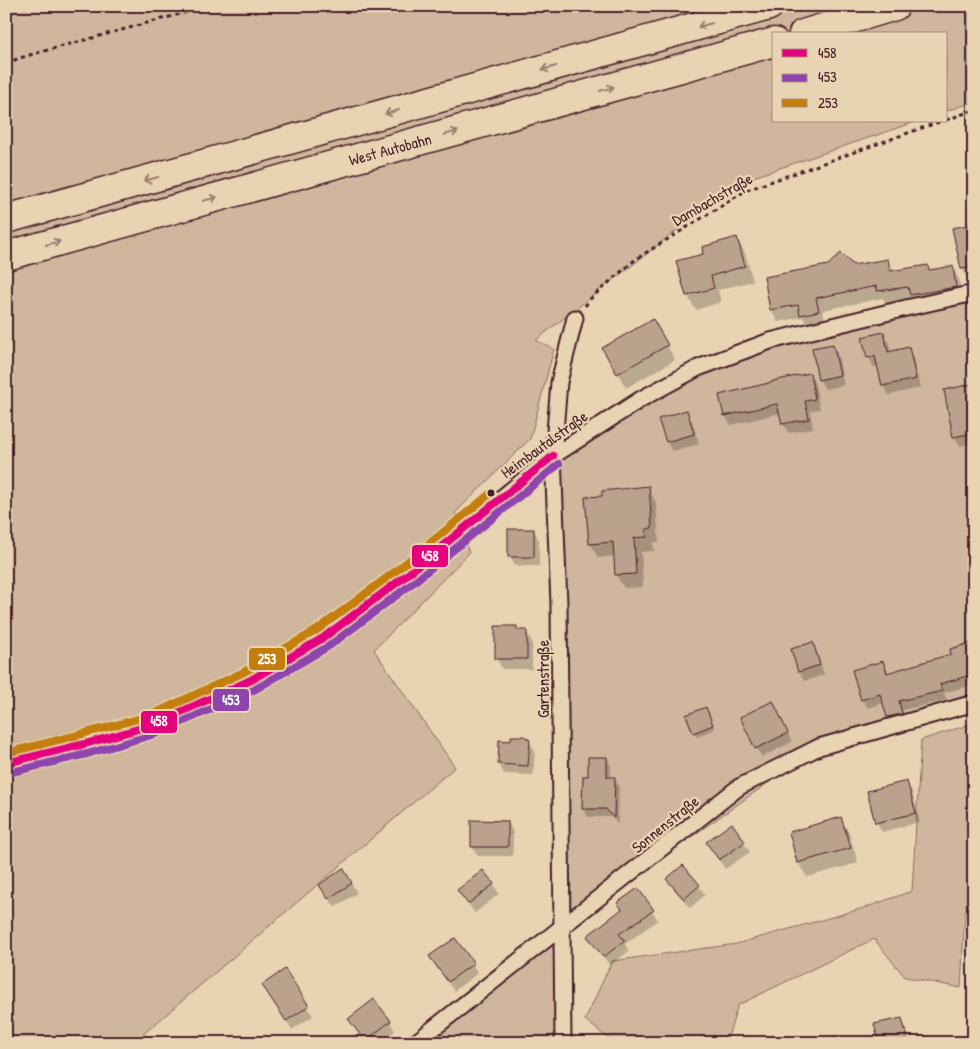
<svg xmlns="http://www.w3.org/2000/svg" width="980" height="1049" viewBox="0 0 980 1049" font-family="'Patrick Hand',sans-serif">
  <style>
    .green { fill: #cfb69c; stroke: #8c6a64 }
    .shadow { fill: #0003 }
    .building { fill: #bba28d; stroke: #4a1f2b }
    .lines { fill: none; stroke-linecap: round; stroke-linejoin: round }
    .minor-casing { stroke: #4a1f2b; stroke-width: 19 }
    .motorway-casing { stroke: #4a1f2b; stroke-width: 31 }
    .path { stroke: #4a1f2b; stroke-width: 3; stroke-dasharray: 4 4; stroke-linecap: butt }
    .minor { stroke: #e8d4b2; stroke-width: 15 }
    .motorway { stroke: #e8d4b2; stroke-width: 28 }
    .bus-1-casing { stroke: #e8d4b2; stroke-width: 11 }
    .bus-2-casing { stroke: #e8d4b2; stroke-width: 11 }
    .bus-3-casing { stroke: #e8d4b2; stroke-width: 11 }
    .bus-1 { stroke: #e5007d; stroke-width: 8 }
    .bus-2 { stroke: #8e44ad; stroke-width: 8 }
    .bus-3 { stroke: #c37e0d; stroke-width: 8 }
    .oneway { stroke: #997a6e }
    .bus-dot { fill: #4a1f2b; stroke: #e8d4b2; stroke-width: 2 }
    .labels { text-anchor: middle; stroke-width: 4.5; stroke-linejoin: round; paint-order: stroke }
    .street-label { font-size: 16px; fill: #4a1f2b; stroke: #e8d4b2 }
    .line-badge { stroke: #e8d4b2; stroke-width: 2 }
    .badge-label { font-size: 14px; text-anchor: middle; font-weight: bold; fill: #fff }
  </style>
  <rect width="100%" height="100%" fill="#e8d4b2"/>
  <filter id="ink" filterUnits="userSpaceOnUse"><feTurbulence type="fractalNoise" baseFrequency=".02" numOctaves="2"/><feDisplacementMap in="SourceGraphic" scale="10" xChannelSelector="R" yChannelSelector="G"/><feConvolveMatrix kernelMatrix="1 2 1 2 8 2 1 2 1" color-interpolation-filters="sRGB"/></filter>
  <g filter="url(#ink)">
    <!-- green -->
    <g class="green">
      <polygon points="6,6 974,6 974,102 946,111 946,34 774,34 774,121 918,121 739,182 536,340 554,349 530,439 455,513 469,553 374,650 455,767 133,1043 6,1043"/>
      <polygon points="974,300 974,703 819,747 562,928 563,1043 415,1043 562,928 553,456 744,351"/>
      <polygon points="974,723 974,910 965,911 961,988 905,977 874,939 738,1005 726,1043 614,1043 585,1020 612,961 736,944 864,908 912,891 921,740"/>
    </g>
    <!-- shadow -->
    <g class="shadow">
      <polygon points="974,225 974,277 967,278 962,269 954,229"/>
      <polygon points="737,239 745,253 753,281 718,290 721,302 696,310 687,295 705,254"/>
      <polygon points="887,260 894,272 927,266 930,271 952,267 959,279 962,299 913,299 885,303 883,298 823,310 825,323 808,327 803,317 778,322 771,310 853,267"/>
      <polygon points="653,321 675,360 626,388 604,349"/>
      <polygon points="883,334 889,343 891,352 908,349 913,358 920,388 889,395 883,386 878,366 874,367 869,358 864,338"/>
      <polygon points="833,345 838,355 844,385 825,389 819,379"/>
      <polygon points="810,375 815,384 820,409 810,411 813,428 789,433 783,424 781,413 731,425 725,416 721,396"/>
      <polygon points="971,385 974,390 974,443 960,446 954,436"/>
      <polygon points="686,412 692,421 699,444 672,451 667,442 660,420"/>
      <polygon points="648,488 656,502 659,542 653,542 654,551 641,552 643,587 624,588 616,574 615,556 598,558 591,544 604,497"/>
      <polygon points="534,530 539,540 539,566 515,566 510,557"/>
      <polygon points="497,627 516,627 519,631 526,631 532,641 532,669 502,669 497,659"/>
      <polygon points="974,643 974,684 944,693 947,700 903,710 906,723 893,726 888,717 884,703 868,708 862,699 883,662 889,674 953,655"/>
      <polygon points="812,644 817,653 824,675 804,681 799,671"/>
      <polygon points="778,712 792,742 762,757 756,748"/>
      <polygon points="708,713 715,729 697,737 694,732"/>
      <polygon points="501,741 529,741 535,751 533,775 504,774 499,764"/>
      <polygon points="607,758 611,766 611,778 614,778 619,786 618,824 611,817 588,817 583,809 584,778 589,778"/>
      <polygon points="907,783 912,792 920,822 882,832 877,823"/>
      <polygon points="841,819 849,833 858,863 807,877 798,863 791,833"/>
      <polygon points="508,822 513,832 513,856 478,856 472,846"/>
      <polygon points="732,825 750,852 725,869 707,842"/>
      <polygon points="683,867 699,886 705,895 690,908 673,888 668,879"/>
      <polygon points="351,883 357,893 335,907 326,895"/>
      <polygon points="493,884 499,894 475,913 459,891"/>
      <polygon points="638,890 658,920 625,944 629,951 610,966 589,936 623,910"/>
      <polygon points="455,939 478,973 454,991 431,957"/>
      <polygon points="285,971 313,1016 292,1030 269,994"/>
      <polygon points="350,1019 390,1022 395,1031 380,1043 366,1043"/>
      <polygon points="901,1019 907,1029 910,1043 880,1043"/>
      <polygon points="966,1040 967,1043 957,1043"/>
    </g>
    <!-- building -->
    <g class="building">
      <polygon points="974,224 974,267 961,269 952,228"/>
      <polygon points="737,237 745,266 711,276 714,288 686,296 676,261 703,254 702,247"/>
      <polygon points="841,253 853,265 888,259 890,271 928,265 929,270 953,266 956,287 910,295 908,287 877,291 877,286 816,298 819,311 800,315 798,305 770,310 764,277 828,265"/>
      <polygon points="653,319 668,345 617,374 602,348"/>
      <polygon points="884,332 888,352 909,347 916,379 882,386 875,356 867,358 862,337"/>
      <polygon points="833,344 840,375 818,380 812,348"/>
      <polygon points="810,373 815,399 805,401 809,419 782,424 777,404 724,416 719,395 773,382 773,381"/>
      <polygon points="972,384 974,392 974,433 953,437 944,390"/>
      <polygon points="687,410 694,434 666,442 658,419"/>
      <polygon points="649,486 652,528 646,529 647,537 634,538 636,574 615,575 613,542 589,544 585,497 602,496 602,491"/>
      <rect x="508" y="529" width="26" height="28"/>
      <polygon points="495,626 517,626 517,630 527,630 527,659 495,659"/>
      <polygon points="813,642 820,665 798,672 791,649"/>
      <polygon points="974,642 974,674 940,684 942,691 899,701 902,714 887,717 880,694 861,700 852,670 883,661 887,673 951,654 950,649"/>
      <polygon points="773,701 788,733 755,749 740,717"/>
      <polygon points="706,707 713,725 693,733 686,715"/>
      <polygon points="511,736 524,736 530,740 528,766 498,764 499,740 511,741"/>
      <polygon points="588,757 607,757 607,777 615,777 614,818 606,809 582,809 583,776 588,776"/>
      <polygon points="907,781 916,813 875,823 867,791"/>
      <polygon points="841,817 851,848 797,863 789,832"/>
      <polygon points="471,820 508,821 508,847 471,847"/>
      <polygon points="732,823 745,842 719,860 706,842"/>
      <polygon points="683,865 700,885 684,899 666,879"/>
      <polygon points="343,868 352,883 328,899 319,885"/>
      <polygon points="483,870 494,884 468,904 457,890"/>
      <polygon points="638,888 654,910 619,934 625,941 603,957 587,936 622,909 617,903"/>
      <polygon points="455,938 474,963 448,982 429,956"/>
      <polygon points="285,969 309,1006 286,1021 262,985"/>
      <polygon points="374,999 391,1021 365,1041 348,1019"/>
      <polygon points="902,1018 908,1043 879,1043 874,1024"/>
    </g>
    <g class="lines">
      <!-- minor casing -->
      <g class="minor-casing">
        <g id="minor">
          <polyline points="6,763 85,744 152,725 249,681 323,638 403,578 553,456 641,399 698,368 770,341 906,308 974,293"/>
          <polyline points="415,1043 739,787 819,747 974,703"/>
          <polyline points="563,1043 559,604 553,456 559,382 575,318"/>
        </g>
      </g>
      <!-- motorway casing -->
      <g class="motorway-casing">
        <g id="motorway">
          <polyline points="803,34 895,6"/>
          <polyline points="6,219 769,6"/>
          <polyline points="6,256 774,42"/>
        </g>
      </g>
      <!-- path -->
      <g class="path">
        <polyline points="6,63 26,56 210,6"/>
        <polyline points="946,120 974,110"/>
        <polyline points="585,306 592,297 636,259 747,190 942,121"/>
      </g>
      <!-- minor -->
      <use href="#minor" class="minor"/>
      <!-- motorway -->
      <use href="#motorway" class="motorway"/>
      <!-- bus-1 casing -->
      <g class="bus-1-casing">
        <polyline id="bus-1" points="6,763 85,744 152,725 249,681 323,638 403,578 553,456"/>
      </g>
      <!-- bus-2 casing -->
      <g class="bus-2-casing">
        <polyline id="bus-2" points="8,773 87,754 155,734 254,690 329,646 409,586 559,464"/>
      </g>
      <!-- bus-3 casing -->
      <g class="bus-3-casing">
        <polyline id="bus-3" points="6,753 82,734 149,716 244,672 317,630 397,570 491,493"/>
      </g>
      <!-- bus-1 -->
      <use href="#bus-1" class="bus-1"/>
      <!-- bus-2 -->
      <use href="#bus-2" class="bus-2"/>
      <!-- bus-3 -->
      <use href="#bus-3" class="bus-3"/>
    </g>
    <!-- one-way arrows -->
    <defs><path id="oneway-shaft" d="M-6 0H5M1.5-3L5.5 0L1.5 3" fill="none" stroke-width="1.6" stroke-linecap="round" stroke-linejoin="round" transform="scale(1.25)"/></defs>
    <g class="oneway">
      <use href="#oneway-shaft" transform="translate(705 25) rotate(164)"/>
      <use href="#oneway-shaft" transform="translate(549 68) rotate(164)"/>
      <use href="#oneway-shaft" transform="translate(607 89) rotate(-15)"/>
      <use href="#oneway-shaft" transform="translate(392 112) rotate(164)"/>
      <use href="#oneway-shaft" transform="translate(451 133) rotate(-15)"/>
      <use href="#oneway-shaft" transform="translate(151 179) rotate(164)"/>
      <use href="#oneway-shaft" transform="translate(210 199) rotate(-15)"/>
      <use href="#oneway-shaft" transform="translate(53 243) rotate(-15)"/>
    </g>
  </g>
  <!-- markers -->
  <circle class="bus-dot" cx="491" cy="493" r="4.5"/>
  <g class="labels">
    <!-- street labels -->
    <g class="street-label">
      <text transform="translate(390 149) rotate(-15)" y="6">West Autobahn</text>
      <text transform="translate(712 199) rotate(-30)" y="6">Dambachstraße</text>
      <text transform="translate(544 444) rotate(-36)" y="6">Heimbautalstraße</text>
      <text transform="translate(543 679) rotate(-90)" y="6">Gartenstraße</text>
      <text transform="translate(665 824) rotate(-39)" y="6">Sonnenstraße</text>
    </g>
  </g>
  <g class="line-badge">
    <rect x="411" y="544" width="38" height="24" rx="5" fill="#e5007d"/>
    <rect x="248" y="647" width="38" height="24" rx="5" fill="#c37e0d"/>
    <rect x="212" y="688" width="38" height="24" rx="5" fill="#8e44ad"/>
    <rect x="140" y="710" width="38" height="24" rx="5" fill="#e5007d"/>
  </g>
  <g class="badge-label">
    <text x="430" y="561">458</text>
    <text x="267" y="664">253</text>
    <text x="231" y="705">453</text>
    <text x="159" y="726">458</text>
  </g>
  <!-- margin -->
  <rect width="980" height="1049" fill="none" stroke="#e8d4b2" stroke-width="25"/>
  <rect x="12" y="12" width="955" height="1024" fill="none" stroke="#4a1f2b" stroke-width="2" filter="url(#ink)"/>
  <!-- legend -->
  <rect x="772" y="32" width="175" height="90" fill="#e8d4b2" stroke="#a98c7c"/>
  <rect x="782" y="49" width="25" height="8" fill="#e5007d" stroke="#a98c7c"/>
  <text x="818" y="58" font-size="15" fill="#4a1f2b">458</text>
  <rect x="782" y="74" width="25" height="8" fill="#8e44ad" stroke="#a98c7c"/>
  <text x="818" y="82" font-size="15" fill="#4a1f2b">453</text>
  <rect x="782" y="99" width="25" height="8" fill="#c37e0d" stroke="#a98c7c"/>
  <text x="818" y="108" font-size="15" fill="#4a1f2b">253</text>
</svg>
